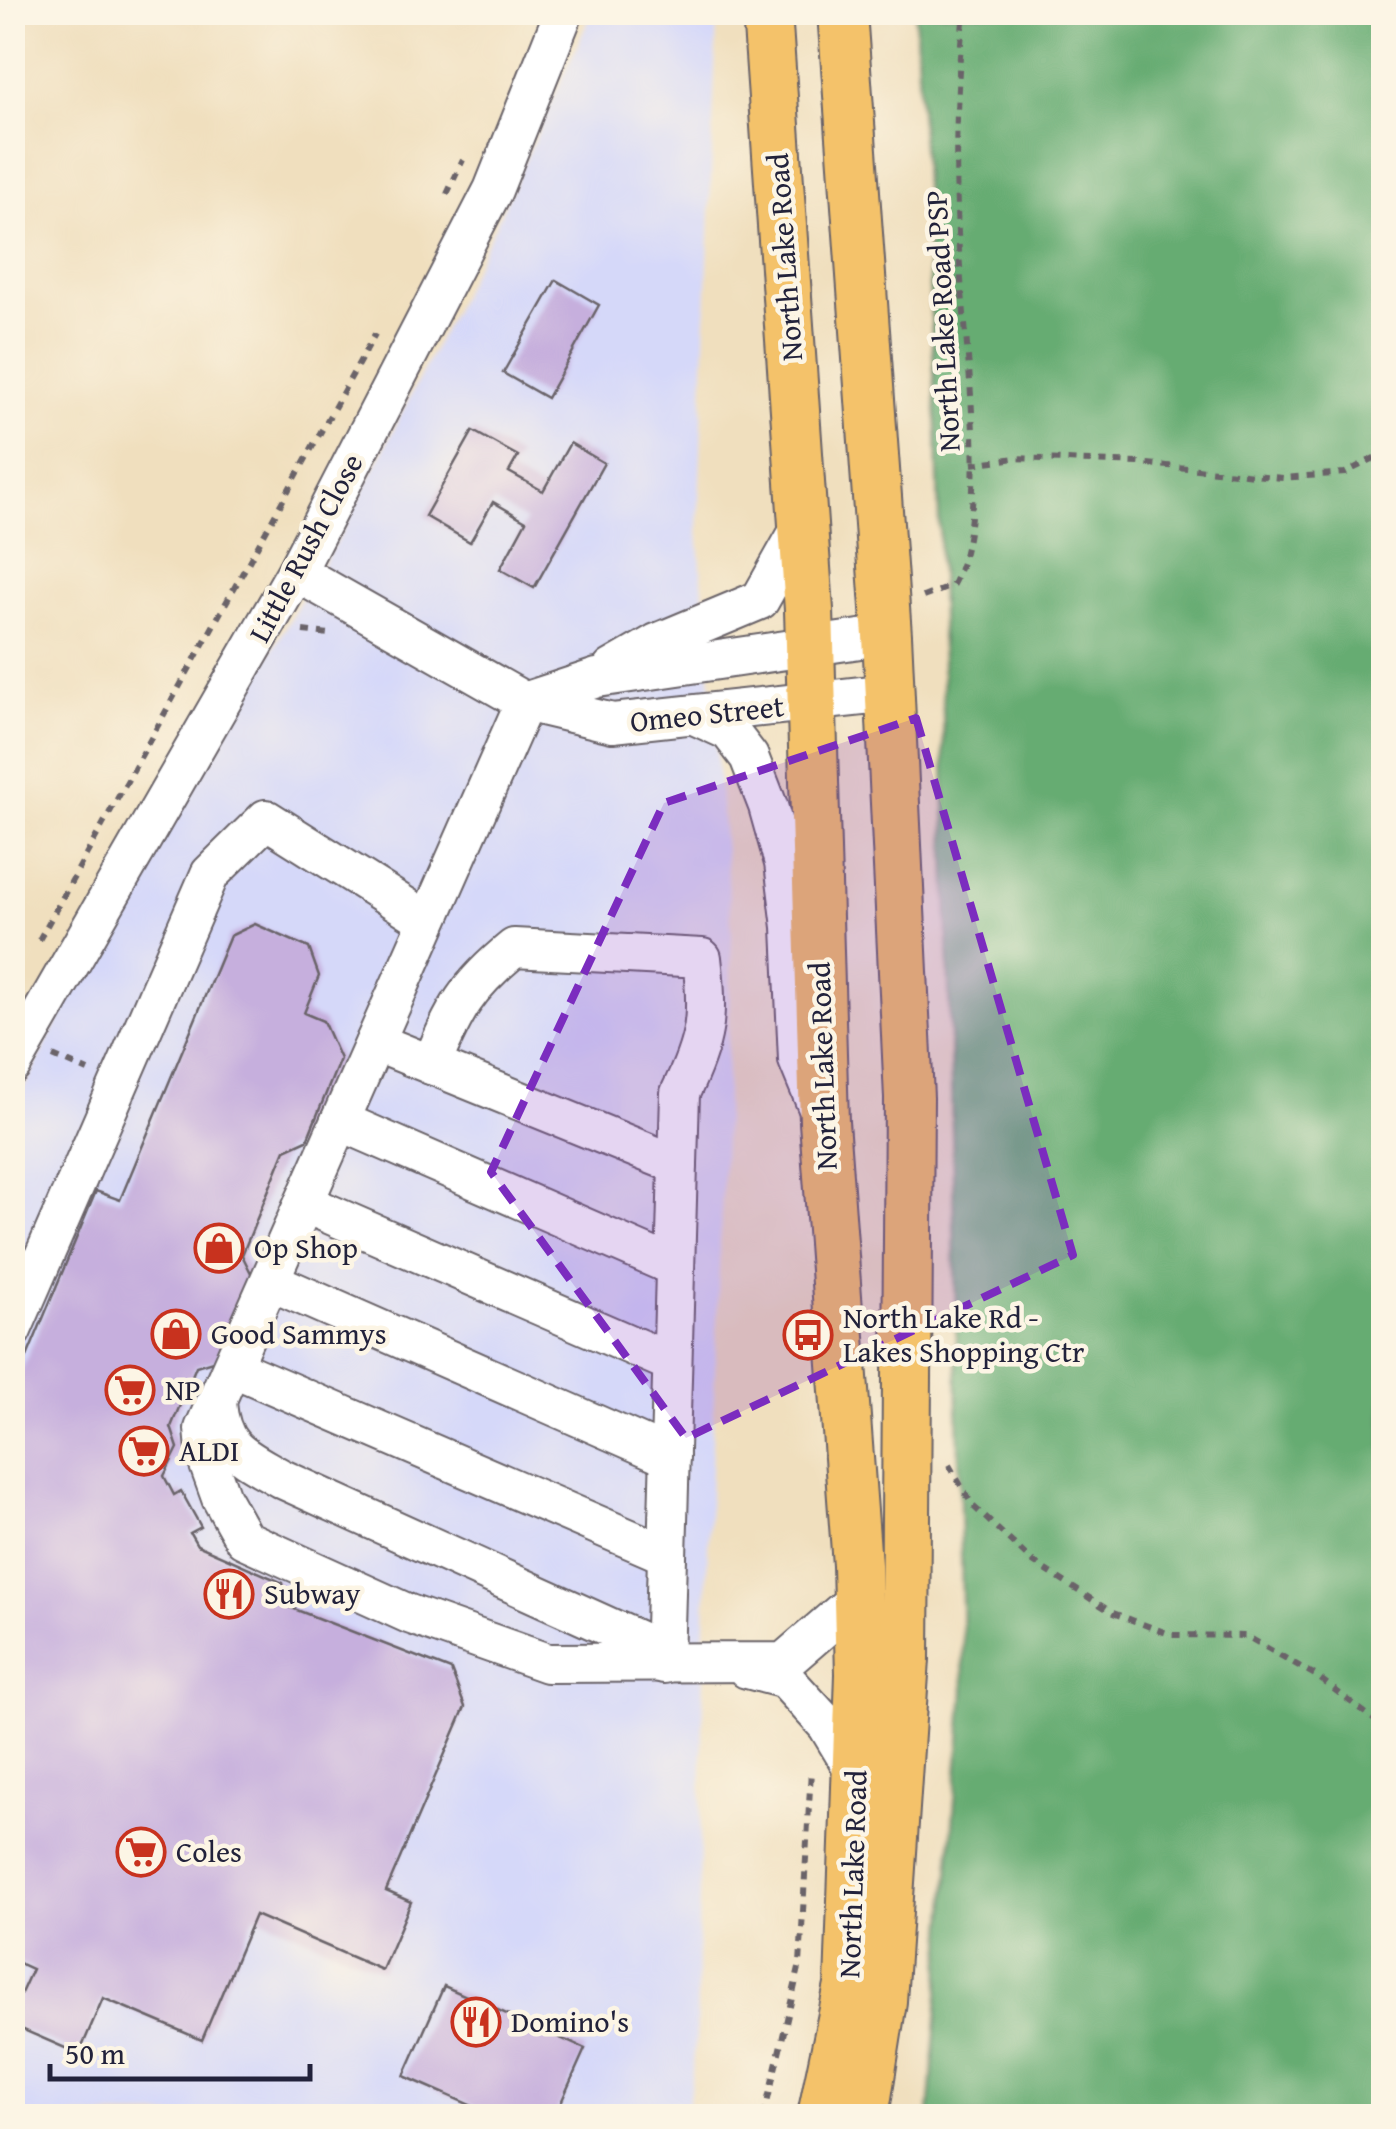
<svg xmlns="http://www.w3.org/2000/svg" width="1396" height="2129" viewBox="0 0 1396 2129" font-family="'Gentium Book Plus',serif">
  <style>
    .built { fill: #d5d8f9 }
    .forest { fill: #66ac72; stroke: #446756; stroke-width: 2.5 }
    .building { fill: #c6afdd }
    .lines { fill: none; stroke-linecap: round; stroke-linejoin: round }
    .minor-casing { stroke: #6a6469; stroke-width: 42 }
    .major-casing { stroke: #6a6469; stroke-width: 52 }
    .path { stroke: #6a6469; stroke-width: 6; stroke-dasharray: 8 8; stroke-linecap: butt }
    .minor { stroke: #fff; stroke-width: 38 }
    .major { stroke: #f4c26a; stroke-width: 48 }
    .marked { fill: #7b2cbf; fill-opacity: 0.2; stroke: #7b2cbf; stroke-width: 8; stroke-dasharray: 20 12; stroke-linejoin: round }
    .labels { text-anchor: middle; stroke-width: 9; stroke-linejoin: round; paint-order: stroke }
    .street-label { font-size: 30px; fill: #22223b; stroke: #fcf5e5 }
    .poi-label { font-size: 30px; fill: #22223b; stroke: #fcf5e5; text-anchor: start }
  </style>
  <rect width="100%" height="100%" fill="#fcf5e5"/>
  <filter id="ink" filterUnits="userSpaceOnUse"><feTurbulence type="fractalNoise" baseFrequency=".01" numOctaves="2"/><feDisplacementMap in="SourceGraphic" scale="20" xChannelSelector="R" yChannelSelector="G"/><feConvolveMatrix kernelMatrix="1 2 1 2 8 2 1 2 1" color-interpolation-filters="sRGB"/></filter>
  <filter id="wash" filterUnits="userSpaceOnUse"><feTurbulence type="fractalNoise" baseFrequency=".0048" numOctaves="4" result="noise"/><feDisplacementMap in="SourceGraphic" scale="40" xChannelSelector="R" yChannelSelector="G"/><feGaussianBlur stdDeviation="2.25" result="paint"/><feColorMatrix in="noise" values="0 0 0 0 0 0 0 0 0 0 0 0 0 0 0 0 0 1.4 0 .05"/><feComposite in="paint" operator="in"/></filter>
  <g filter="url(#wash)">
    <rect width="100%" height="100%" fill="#f0dfbe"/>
    <!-- built -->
    <polygon class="built" points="592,13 717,13 698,532 732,935 705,1621 696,2037 687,2116 13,2116 12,1112 83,969 347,523 497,222"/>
    <!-- forest -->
    <polygon class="forest" points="915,13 1383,13 1383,2116 929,2116 964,1691 937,427"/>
    <g id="blocks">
      <!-- building -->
      <g class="building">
        <polygon points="556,280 599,305 547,398 503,373"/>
        <polygon points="473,431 518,456 509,472 543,491 570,443 604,463 534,588 500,569 526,521 493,502 470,542 425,516"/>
        <polygon points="255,924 309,948 319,976 304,1013 323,1021 340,1059 307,1140 285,1150 242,1255 253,1277 216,1360 196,1366 171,1427 178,1448 164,1476 174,1495 181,1491 201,1527 190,1533 197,1545 283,1583 289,1607 451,1670 465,1707 386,1891 411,1902 382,1970 255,1915 202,2040 103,1998 79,2054 12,2025 12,2013 32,1969 12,1960 12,1393 96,1191 120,1200 230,936"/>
        <polygon points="444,1986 585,2049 555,2116 495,2116 404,2076"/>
      </g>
    </g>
  </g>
  <g filter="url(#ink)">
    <use href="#blocks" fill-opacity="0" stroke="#6a6469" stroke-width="2.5"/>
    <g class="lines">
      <!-- minor casing -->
      <g class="minor-casing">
        <g id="minor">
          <polyline points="296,572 525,702 613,723 890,693"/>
          <polyline points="612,669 657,643 760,600 804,522"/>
          <polyline points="527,701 597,678 887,635"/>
          <polyline points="525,702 204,1429 207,1459 221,1498 244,1539 409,1614 547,1663 784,1662 857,1599"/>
          <polyline points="694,715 729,731 749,757 768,806 784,863 792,927 798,1060 817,1106"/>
          <polyline points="375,1042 678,1165"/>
          <polyline points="12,1065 296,572 493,190 564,12"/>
          <path d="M431,1065C455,1009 466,987 514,948L702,958C709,1017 706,1040 680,1093L664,1664"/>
          <polyline points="340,1121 675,1267"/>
          <polyline points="304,1203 672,1363"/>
          <polyline points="270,1281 670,1457"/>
          <polyline points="12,1330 210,874 266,819 428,921"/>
          <polyline points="232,1367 667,1555"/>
          <path d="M217,1403C221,1450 243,1456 280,1478L664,1652"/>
          <polyline points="747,1669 785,1679 827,1725 857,1775"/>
        </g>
      </g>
      <!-- major casing -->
      <g class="major-casing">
        <g id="major">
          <polyline points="767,12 809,610 824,1122 857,1565 860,1674 849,1986 822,2116"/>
          <polyline points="842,12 887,635 909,1098 905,1659 882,2001 864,2116"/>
        </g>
      </g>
      <!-- path -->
      <g class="path">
        <polyline points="447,194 463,160"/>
        <polyline points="972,464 1016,458 1139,463 1283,478 1345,473 1384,453"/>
        <path d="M923,597L952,586C992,516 965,347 960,266C954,183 955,95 964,12"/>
        <polyline points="303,631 330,634"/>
        <polyline points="39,940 375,334"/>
        <polyline points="53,1056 88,1071"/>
        <polyline points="949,1465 973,1506 1033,1562 1113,1613 1172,1635 1246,1636 1315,1675 1384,1727"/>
        <polyline points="764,2116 800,1964 811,1770"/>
      </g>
      <!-- minor -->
      <use href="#minor" class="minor"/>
      <!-- major -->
      <use href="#major" class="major"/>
    </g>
  </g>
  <!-- marked area -->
  <path class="marked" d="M916,718L1073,1255L686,1438L491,1172L664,803Z"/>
  <!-- icons -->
  <defs>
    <g id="shop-ring" transform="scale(2.5)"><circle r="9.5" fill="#fcf5e5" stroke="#c8321e" stroke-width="1.5"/><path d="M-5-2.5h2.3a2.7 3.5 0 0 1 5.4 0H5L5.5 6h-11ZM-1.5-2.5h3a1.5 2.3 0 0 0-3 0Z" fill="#c8321e"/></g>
    <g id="bus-ring" transform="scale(2.5)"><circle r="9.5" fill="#fcf5e5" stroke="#c8321e" stroke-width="1.5"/><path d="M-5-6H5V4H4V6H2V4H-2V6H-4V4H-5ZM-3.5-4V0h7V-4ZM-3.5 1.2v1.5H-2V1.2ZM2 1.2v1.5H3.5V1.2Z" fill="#c8321e"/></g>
    <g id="supermarket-ring" transform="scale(2.5)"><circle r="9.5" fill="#fcf5e5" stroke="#c8321e" stroke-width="1.5"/><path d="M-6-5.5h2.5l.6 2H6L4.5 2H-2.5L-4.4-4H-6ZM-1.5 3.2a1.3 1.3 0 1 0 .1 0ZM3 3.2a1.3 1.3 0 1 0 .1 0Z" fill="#c8321e"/></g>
    <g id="restaurant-ring" transform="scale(2.5)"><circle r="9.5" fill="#fcf5e5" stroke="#c8321e" stroke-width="1.5"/><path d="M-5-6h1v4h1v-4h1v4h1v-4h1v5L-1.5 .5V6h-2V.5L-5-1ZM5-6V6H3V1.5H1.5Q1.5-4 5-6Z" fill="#c8321e"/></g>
  </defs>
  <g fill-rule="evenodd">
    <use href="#shop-ring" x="219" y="1248"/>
    <use href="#shop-ring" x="176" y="1334"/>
    <use href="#bus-ring" x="808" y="1335"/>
    <use href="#supermarket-ring" x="130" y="1390"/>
    <use href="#supermarket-ring" x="144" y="1451"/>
    <use href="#restaurant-ring" x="229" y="1594"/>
    <use href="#supermarket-ring" x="141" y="1852"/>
    <use href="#restaurant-ring" x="476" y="2022"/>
  </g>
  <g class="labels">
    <!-- street labels -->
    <g class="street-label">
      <text transform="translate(785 257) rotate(-94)" y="10">North Lake Road</text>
      <text transform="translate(943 321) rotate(-93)" y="10">North Lake Road PSP</text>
      <text transform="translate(306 548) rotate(-62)" y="10">Little Rush Close</text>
      <text transform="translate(707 714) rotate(-6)" y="10">Omeo Street</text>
      <text transform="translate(823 1066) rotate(-92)" y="10">North Lake Road</text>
      <text transform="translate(853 1874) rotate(-88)" y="10">North Lake Road</text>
    </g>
    <!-- poi labels -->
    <g class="poi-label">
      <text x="254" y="1258">Op Shop</text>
      <text x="843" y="1328">North Lake Rd -<tspan x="843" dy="34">Lakes Shopping Ctr</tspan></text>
      <text x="211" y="1344">Good Sammys</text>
      <text x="165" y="1400">NP</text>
      <text x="179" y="1461">ALDI</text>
      <text x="264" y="1604">Subway</text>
      <text x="176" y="1862">Coles</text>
      <text x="511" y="2032">Domino's</text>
    </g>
  </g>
  <!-- margin -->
  <rect width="1396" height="2129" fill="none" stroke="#fcf5e5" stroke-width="50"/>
  <!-- scale -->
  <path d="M50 2064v15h260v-15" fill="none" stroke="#22223b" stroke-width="5"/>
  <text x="65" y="2064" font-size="30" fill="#22223b" stroke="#fcf5e5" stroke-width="8" paint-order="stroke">50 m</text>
</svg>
